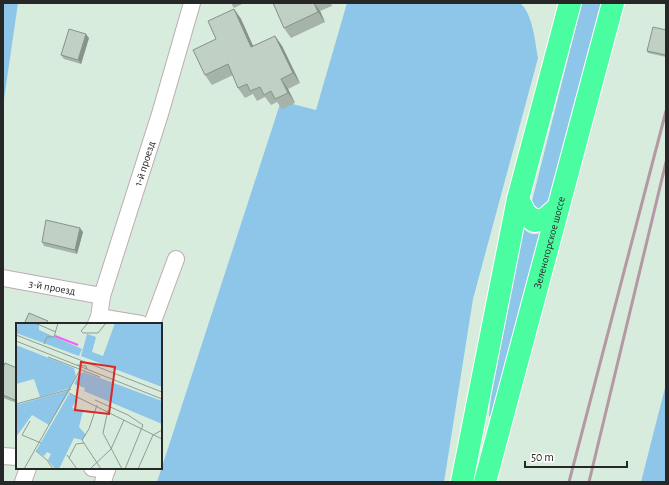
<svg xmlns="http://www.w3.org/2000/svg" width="669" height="485" viewBox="0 0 669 485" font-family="'Alegreya Sans',sans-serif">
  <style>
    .green { fill: #8dc6e8 }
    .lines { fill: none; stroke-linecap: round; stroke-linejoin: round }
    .minor-casing { stroke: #bdabb4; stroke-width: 18 }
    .primary-casing { stroke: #fff; stroke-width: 24 }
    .minor { stroke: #fff; stroke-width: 16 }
    .primary { stroke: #4afda0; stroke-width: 22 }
    .rail { stroke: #b499a5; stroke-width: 3 }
    .wall { fill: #a5b3a9 }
    .shaded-wall { fill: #86928a }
    .building { fill: #c0d0c5; stroke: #86928a }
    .labels { text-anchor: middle; stroke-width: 4; stroke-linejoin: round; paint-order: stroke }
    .street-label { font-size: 11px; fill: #272727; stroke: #fff }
    .inset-river { fill: none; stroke: #f65ef9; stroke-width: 2 }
    .inset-road { fill: none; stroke: #919d94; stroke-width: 1 }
    .view { fill: #d62828; fill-opacity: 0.15; stroke: #d62828; stroke-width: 2 }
    .inset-edge { fill: none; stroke: #272727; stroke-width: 2 }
  </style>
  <rect width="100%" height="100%" fill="#d7ecdd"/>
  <!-- green -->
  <g class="green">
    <polygon points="3,3 18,3 3,106"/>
    <path d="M347,3H520C533,14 535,42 538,58L473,299L444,482H157L281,101L316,110Z"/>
    <polygon points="582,3 601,3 548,203 539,210 533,208 532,201"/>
    <path d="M524,229C530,235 534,235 542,233L493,417L489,416L494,363Z"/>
    <polygon points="666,384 666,482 641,482"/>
  </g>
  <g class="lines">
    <!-- minor casing -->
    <g class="minor-casing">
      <g id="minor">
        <path id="s1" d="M3,278L102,296"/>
        <polyline points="99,317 141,324"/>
        <path id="s2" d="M96,324L99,317L102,296L160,114L192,3"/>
        <polyline points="152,324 176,259"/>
        <polyline points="3,456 17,457"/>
        <polyline points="92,468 107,470"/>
        <polyline points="23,482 28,468"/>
        <polyline points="103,482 107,468"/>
      </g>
    </g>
    <!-- primary casing -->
    <g class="primary-casing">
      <g id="primary">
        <polyline points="518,199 525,213 534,221 545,219 558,208"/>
        <polyline points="462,482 518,199 570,3"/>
        <path id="s3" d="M485,482L613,3"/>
      </g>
    </g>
    <!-- minor -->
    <use href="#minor" class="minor"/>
    <!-- primary -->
    <use href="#primary" class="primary"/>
    <!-- rail -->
    <g class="rail">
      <polyline points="569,482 666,111"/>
      <polyline points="589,482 666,162"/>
    </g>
  </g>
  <!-- wall -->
  <g class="wall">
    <polygon points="231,3 244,3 234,8"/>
    <polygon points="273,3 331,3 332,6 320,11 325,22 291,38 284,28"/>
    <polygon points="234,9 241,19 253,46 275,36 282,46 300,83 288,89 295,103 282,109 277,102 271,105 265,97 257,101 253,94 245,98 238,88 233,75 212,85 205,75 216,39"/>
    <polygon points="666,30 666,57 648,53 647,51"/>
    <polygon points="89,38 81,64 64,59 61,55"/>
    <polygon points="83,232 77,254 44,246 42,242"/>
    <polygon points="3,368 17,368 17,403 3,398"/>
  </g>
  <!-- shaded-wall -->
  <g class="shaded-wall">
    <polygon points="314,3 320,11 325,22 318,12"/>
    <polygon points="234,9 241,19 258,57 251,47"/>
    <polygon points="86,34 89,38 81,64 78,60"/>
    <polygon points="275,36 282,46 300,83 293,73"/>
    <polygon points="281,79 288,89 295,103 288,93"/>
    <polygon points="80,228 83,232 77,254 75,250"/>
    <polygon points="17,395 17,403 15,400"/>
  </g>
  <!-- building -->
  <g class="building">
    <polygon points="273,3 314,3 318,12 284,28"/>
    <polygon points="234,9 251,47 275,36 293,73 281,79 288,93 275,99 271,91 264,95 260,87 250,91 247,84 238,88 228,64 205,75 193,50 216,39 208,21"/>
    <polygon points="653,27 666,30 666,55 647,51"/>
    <polygon points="69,29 86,34 78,60 61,55"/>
    <polygon points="46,220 80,228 75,250 42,242"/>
    <polygon points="29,313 48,321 46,324 24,324"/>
    <polygon points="5,363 17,368 17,395 15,400 3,395 3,368"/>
  </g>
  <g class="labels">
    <!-- street labels -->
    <g class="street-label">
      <text dy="4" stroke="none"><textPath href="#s2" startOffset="168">1-й проезд</textPath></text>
      <text dy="4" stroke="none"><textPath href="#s3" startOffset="248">Зеленогорское шоссе</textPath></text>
      <text dy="4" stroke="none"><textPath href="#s1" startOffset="50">3-й проезд</textPath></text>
    </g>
  </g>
  <!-- overview -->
  <g transform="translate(16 323)">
    <rect width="146" height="146" fill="#d7ecdd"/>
    <path d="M2,0H23V7L66,26L63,33L0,10ZM99,0H146V64L65,33L71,11L80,14L76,29L87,33ZM0,22L58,45L60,53L54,65L24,74L18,56L0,61ZM68,49L146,78V101L68,68L69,65L58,61L63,51ZM54,67L33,102L16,92L0,114V82ZM53,71L61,74L56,85L67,88L63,104L70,112L66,117L58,115L43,146H39L32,137L35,131L31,129L28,133L20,128Z" fill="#8dc6e8"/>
    <path class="inset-river" d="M39,13L62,22"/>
    <path class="inset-road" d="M19,0L40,9M72,0L65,8L67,10H82L90,0M0,12L146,69M0,18L146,76M28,21L31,14H38L42,0M32,34L84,54M61,42L70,43L71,46M53,70L146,116M79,77L112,92L127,102L109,146M0,81L55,66M81,82L73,106L66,117L85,146M92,87L87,110L106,146M14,98L6,112L25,120M95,126L108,97M20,128L31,137L37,146M51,132L61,146M53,135L60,121L68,120M8,146L64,47M74,146L95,126M122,146L137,112L146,107"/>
    <path class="view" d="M65,39L99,44L93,91L59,87Z"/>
    <rect width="146" height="146" class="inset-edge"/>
  </g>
  <!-- border -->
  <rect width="669" height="485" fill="none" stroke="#272727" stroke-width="8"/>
  <!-- scale -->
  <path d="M525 461v6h102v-6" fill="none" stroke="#272727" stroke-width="2"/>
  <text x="531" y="461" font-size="12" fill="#272727" stroke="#ffffff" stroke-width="3" paint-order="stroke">50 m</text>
</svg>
